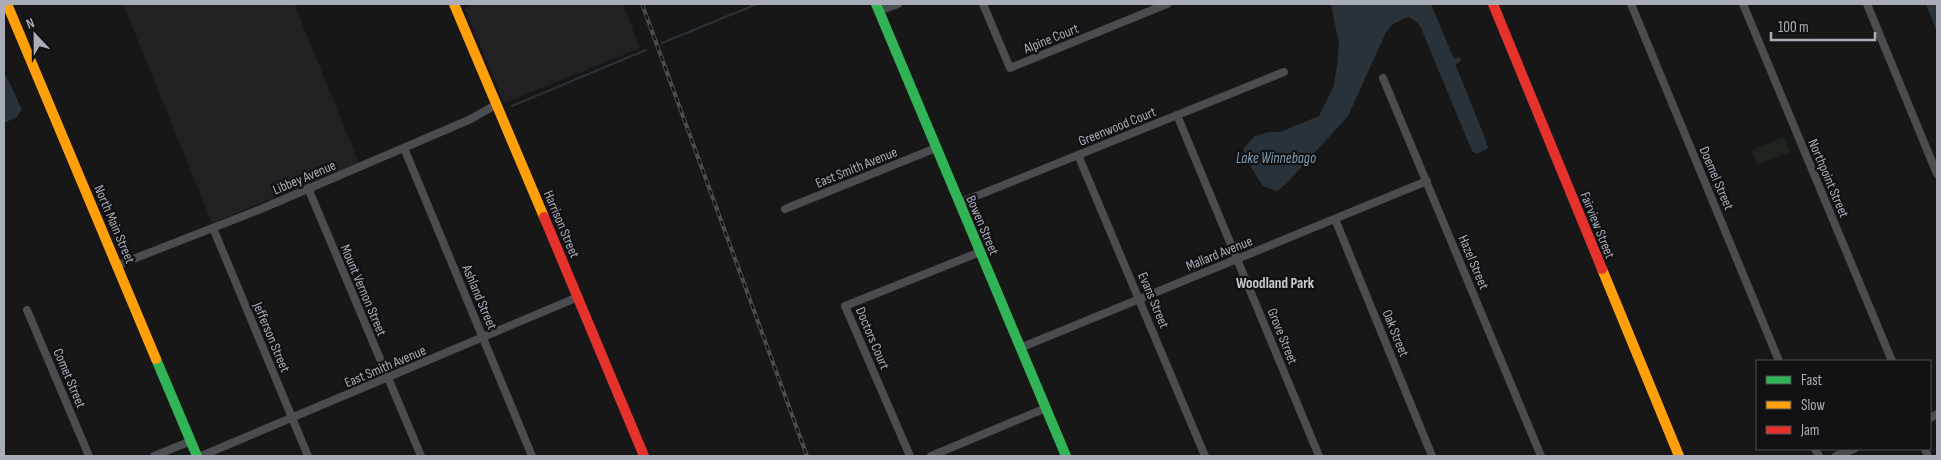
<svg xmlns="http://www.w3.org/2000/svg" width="1941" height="460" viewBox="0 0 1941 460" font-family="'Sofia Sans Condensed',sans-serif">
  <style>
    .built { fill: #212123 }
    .green { fill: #1d241e }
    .water { fill: #2a3239 }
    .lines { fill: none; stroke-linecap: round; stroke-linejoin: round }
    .stream { stroke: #2a3239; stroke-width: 2 }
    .street { stroke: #4b4c50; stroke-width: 8 }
    .fast { stroke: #30b455; stroke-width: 10 }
    .slow { stroke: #ff9f0a; stroke-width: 10 }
    .jam { stroke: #e5322d; stroke-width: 10 }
    .rail-casing { stroke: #4b4c4f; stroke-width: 4 }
    .rail { stroke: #111113; stroke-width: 2; stroke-dasharray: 5.5; stroke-linecap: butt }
    .labels { text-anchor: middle; stroke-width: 4.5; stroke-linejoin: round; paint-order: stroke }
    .street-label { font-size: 14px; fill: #a8adb8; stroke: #111113 }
    .water-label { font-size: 15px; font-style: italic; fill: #7f9bb3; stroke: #111113 }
    .neighbourhood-label { font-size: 15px; font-weight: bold; fill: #c9ccd4; stroke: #111113 }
  </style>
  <rect width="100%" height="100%" fill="#171717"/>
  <!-- built -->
  <g class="built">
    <polygon points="123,4 299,4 295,6 359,163 212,223"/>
    <polygon points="476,4 623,4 640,48 504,103 465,9"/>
  </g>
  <!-- green -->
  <polygon class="green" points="1784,137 1790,152 1757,165 1751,150"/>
  <!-- water -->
  <g class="water">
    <polygon points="1331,4 1431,4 1454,59 1460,57 1461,61 1456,64 1456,66 1485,138 1488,148 1477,154 1472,151 1421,28 1417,22 1408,17 1393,24 1386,32 1348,116 1287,183 1277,191 1263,186 1251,167 1243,149 1255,136 1268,132 1280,132 1319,116 1334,86 1337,65 1339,44"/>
    <polygon points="1926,4 1937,4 1937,32"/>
    <polygon points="4,72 22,109 17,117 4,123"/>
  </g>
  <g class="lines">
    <!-- stream -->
    <g class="stream">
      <polyline points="662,43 757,4"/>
      <polyline points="512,106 646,50"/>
    </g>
    <!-- street -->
    <g class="street">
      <polyline points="983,4 1010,68 1167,4"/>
      <polyline points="1631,4 1779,361"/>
      <polyline points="1743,4 1892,361"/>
      <polyline points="1867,4 1937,174"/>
      <polyline points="879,11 898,4"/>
      <polyline points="1383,78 1541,456"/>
      <polyline points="1177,115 1319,456"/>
      <polyline points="404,148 532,456"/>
      <polyline points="1078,155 1205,456"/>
      <polyline points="308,188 421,456"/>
      <polyline points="959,203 1284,72"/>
      <polyline points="785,209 936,148"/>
      <polyline points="1335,219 1432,456"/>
      <polyline points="213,228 308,456"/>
      <polyline points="118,265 261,209 471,119 497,104"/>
      <polyline points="27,310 89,456"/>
      <polyline points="1020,348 1427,181"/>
      <polyline points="1930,418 1937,414"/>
      <polyline points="1815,449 1819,456"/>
      <polyline points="1925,449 1928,456"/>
      <polyline points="154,456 191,441"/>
      <polyline points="201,456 578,297"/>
      <polyline points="910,456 845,306 980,252"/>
      <polyline points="931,456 1046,408"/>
      <polyline points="1836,456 1854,449"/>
    </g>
    <!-- fast -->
    <g class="fast">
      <polyline points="876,4 1066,456"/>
      <polyline points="156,359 197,456"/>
    </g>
    <!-- slow -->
    <g class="slow">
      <polyline points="7,4 156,359"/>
      <polyline points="454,4 544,217"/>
      <polyline points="1602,269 1679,456"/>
    </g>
    <!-- jam -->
    <g class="jam">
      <polyline points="1493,4 1602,269"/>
      <polyline points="544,217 644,456"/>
    </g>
    <!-- rail casing -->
    <g class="rail-casing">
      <polyline id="rail" points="642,4 807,456"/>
    </g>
    <!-- rail -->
    <use href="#rail" class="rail"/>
  </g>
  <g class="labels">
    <!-- street labels -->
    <g class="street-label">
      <text transform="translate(1051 38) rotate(-22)" y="5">Alpine Court</text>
      <text transform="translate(1117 126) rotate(-22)" y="5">Greenwood Court</text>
      <text transform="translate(856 167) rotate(-22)" y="5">East Smith Avenue</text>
      <text transform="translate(304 177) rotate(-23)" y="5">Libbey Avenue</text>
      <text transform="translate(1717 178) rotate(67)" y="5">Doemel Street</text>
      <text transform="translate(1829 178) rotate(67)" y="5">Northpoint Street</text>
      <text transform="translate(115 224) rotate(67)" y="5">North Main Street</text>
      <text transform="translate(562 224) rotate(67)" y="5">Harrison Street</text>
      <text transform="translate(983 225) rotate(67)" y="5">Bowen Street</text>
      <text transform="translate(1598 225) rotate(68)" y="5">Fairview Street</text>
      <text transform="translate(1219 253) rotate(-22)" y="5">Mallard Avenue</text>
      <text transform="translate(1474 262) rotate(67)" y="5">Hazel Street</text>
      <text transform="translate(364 290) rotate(67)" y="5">Mount Vernon Street</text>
      <text transform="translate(480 297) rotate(67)" y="5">Ashland Street</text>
      <text transform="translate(1154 300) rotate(67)" y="5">Evans Street</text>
      <text transform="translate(1396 333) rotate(68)" y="5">Oak Street</text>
      <text transform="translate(1283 336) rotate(68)" y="5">Grove Street</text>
      <text transform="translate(272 337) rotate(67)" y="5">Jefferson Street</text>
      <text transform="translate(873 338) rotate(67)" y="5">Doctors Court</text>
      <text transform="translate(385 366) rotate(-23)" y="5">East Smith Avenue</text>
      <text transform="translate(70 378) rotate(67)" y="5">Comet Street</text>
    </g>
    <!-- water labels -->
    <g class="water-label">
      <text x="1276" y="163">Lake Winnebago</text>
    </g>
    <!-- neighbourhood labels -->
    <g class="neighbourhood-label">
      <text x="1275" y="288">Woodland Park</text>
    </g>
  </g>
  <!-- border -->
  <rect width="1941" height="460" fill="none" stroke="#a8adb8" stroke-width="10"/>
  <!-- legend -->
  <rect x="1756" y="360" width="175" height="90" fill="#111113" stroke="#4d4f55"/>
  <rect x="1766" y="376" width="25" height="8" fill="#30b455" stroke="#4d4f55"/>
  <text x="1801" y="385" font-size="15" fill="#a8adb8">Fast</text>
  <rect x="1766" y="401" width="25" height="8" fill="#ff9f0a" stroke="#4d4f55"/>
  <text x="1801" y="410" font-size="15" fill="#a8adb8">Slow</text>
  <rect x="1766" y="426" width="25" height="8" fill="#e5322d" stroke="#4d4f55"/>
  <text x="1801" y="435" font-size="15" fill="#a8adb8">Jam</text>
  <!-- north arrow -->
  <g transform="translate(35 35) rotate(338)" stroke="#111113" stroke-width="4" paint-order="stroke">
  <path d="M0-4L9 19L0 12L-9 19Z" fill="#a8adb8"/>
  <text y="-8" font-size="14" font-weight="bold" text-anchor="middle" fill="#a8adb8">N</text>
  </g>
  <!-- scale -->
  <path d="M1771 32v8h104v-8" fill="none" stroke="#a8adb8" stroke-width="2.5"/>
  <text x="1778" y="32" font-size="15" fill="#a8adb8" stroke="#111113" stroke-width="4" paint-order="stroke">100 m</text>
</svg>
